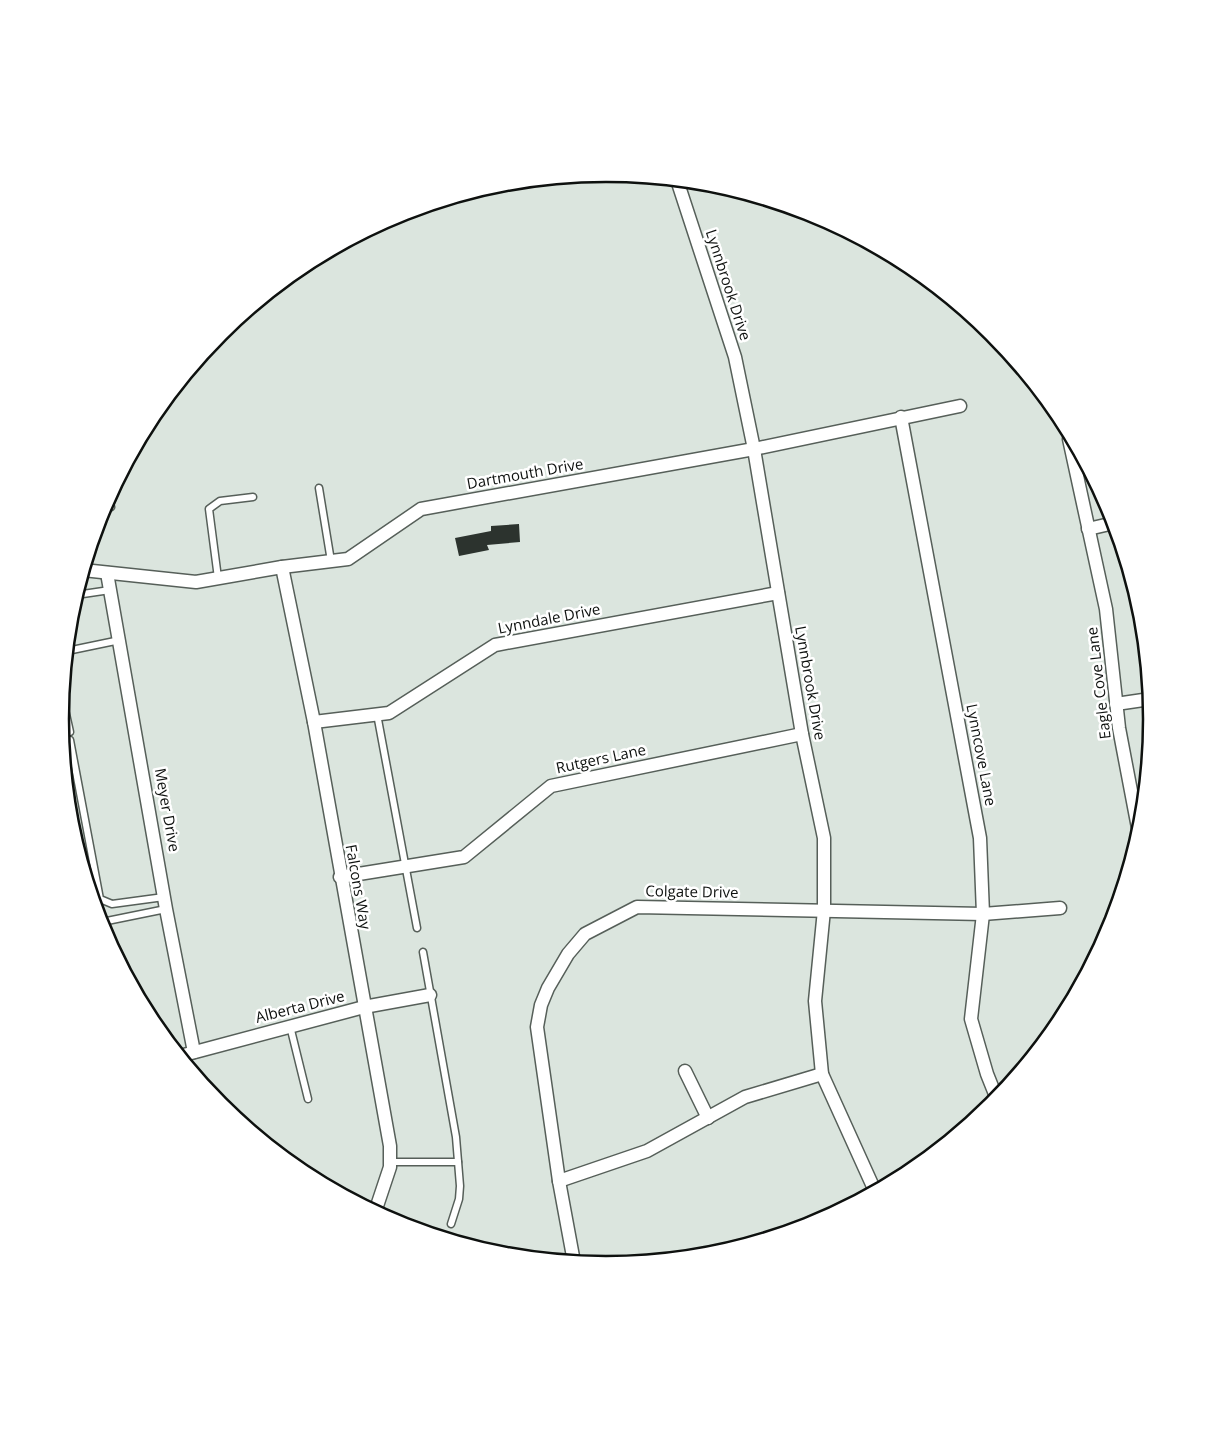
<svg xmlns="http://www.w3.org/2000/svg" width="1212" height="1438" viewBox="0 0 1212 1438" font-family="'Open Sans',sans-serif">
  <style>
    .building { fill: #2c332e }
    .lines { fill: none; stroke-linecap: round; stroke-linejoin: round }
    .service-casing { stroke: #565f59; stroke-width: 9 }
    .minor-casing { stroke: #565f59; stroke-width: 15 }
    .service { stroke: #fff; stroke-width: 6 }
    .minor { stroke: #fff; stroke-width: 12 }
    .labels { text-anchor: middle; stroke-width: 5; stroke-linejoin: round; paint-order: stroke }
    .street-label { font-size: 15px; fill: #0e110f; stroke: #fff }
    .rim { fill: none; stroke: #0e110f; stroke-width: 2.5 }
  </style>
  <rect width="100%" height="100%" fill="#dbe5de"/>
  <!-- building -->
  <polygon class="building" points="519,524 520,542 487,545 489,550 459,556 455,538 491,531 491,526"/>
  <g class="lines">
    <!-- service casing -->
    <g class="service-casing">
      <g id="service">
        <polyline points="319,488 331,561"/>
        <polyline points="104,505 111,507"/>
        <polyline points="218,578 209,509 220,501 253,497"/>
        <polyline points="76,595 110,590"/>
        <polyline points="67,651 120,640"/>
        <polyline points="62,696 70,732"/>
        <polyline points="377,714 417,928"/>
        <polyline points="70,740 100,899 112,904 164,897"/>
        <polyline points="104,932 102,922 166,909"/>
        <polyline points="423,952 456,1137 460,1186 459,1199 451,1224"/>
        <polyline points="290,1026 308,1099"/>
        <polyline points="390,1162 458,1162"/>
      </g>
    </g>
    <!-- minor casing -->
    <g class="minor-casing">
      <g id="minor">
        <polyline points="677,180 735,357 754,449 802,734 824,838 824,910 815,1001 822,1074 875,1191"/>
        <polyline points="901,417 980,838 983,914 971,1019 987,1074 997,1099"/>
        <polyline points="1070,435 1069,439 1106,609 1119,728 1139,833"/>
        <polyline points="1088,529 1114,523"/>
        <polyline points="282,567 314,722 390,1146 390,1167 375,1212"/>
        <polyline points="83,570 196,582 282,567 348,559 421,509 754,449 960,406"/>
        <polyline points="107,573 166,909 194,1052"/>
        <polyline points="1116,704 1150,699"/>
        <polyline points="314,722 389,713 495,645 778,593"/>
        <polyline points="340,877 464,857 551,786 802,734"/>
        <polyline points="180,1056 364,1007 430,995"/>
        <polyline points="685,1071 708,1118"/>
        <polyline points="559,1181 647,1151 745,1097 822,1074"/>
        <polyline points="574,1262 559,1181 537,1027 541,1005 548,988 568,954 585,934 637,907 983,914 1060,908"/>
      </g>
    </g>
    <!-- service -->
    <use href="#service" class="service"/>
    <!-- minor -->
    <use href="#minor" class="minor"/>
  </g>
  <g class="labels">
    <!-- street labels -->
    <g class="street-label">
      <text transform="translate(728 285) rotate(72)" y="5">Lynnbrook Drive</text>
      <text transform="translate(525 474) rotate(-10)" y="5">Dartmouth Drive</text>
      <text transform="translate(549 619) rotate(-11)" y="5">Lynndale Drive</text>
      <text transform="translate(810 683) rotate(80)" y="5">Lynnbrook Drive</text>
      <text transform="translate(1099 683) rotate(-97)" y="5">Eagle Cove Lane</text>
      <text transform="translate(981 755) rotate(79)" y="5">Lynncove Lane</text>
      <text transform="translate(601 759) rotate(-12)" y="5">Rutgers Lane</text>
      <text transform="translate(167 810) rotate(80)" y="5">Meyer Drive</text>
      <text transform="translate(358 887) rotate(80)" y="5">Falcons Way</text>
      <text transform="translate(692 892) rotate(1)" y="5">Colgate Drive</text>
      <text transform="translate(300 1007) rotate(-14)" y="5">Alberta Drive</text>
    </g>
  </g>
  <!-- crop -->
  <path d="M0 0H1212V1438H0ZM69 719a537 537 0 1 1 1074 0a537 537 0 1 1-1074 0Z" fill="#fff" fill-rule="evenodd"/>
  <path class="rim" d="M69 719a537 537 0 1 1 1074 0a537 537 0 1 1-1074 0Z"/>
</svg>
